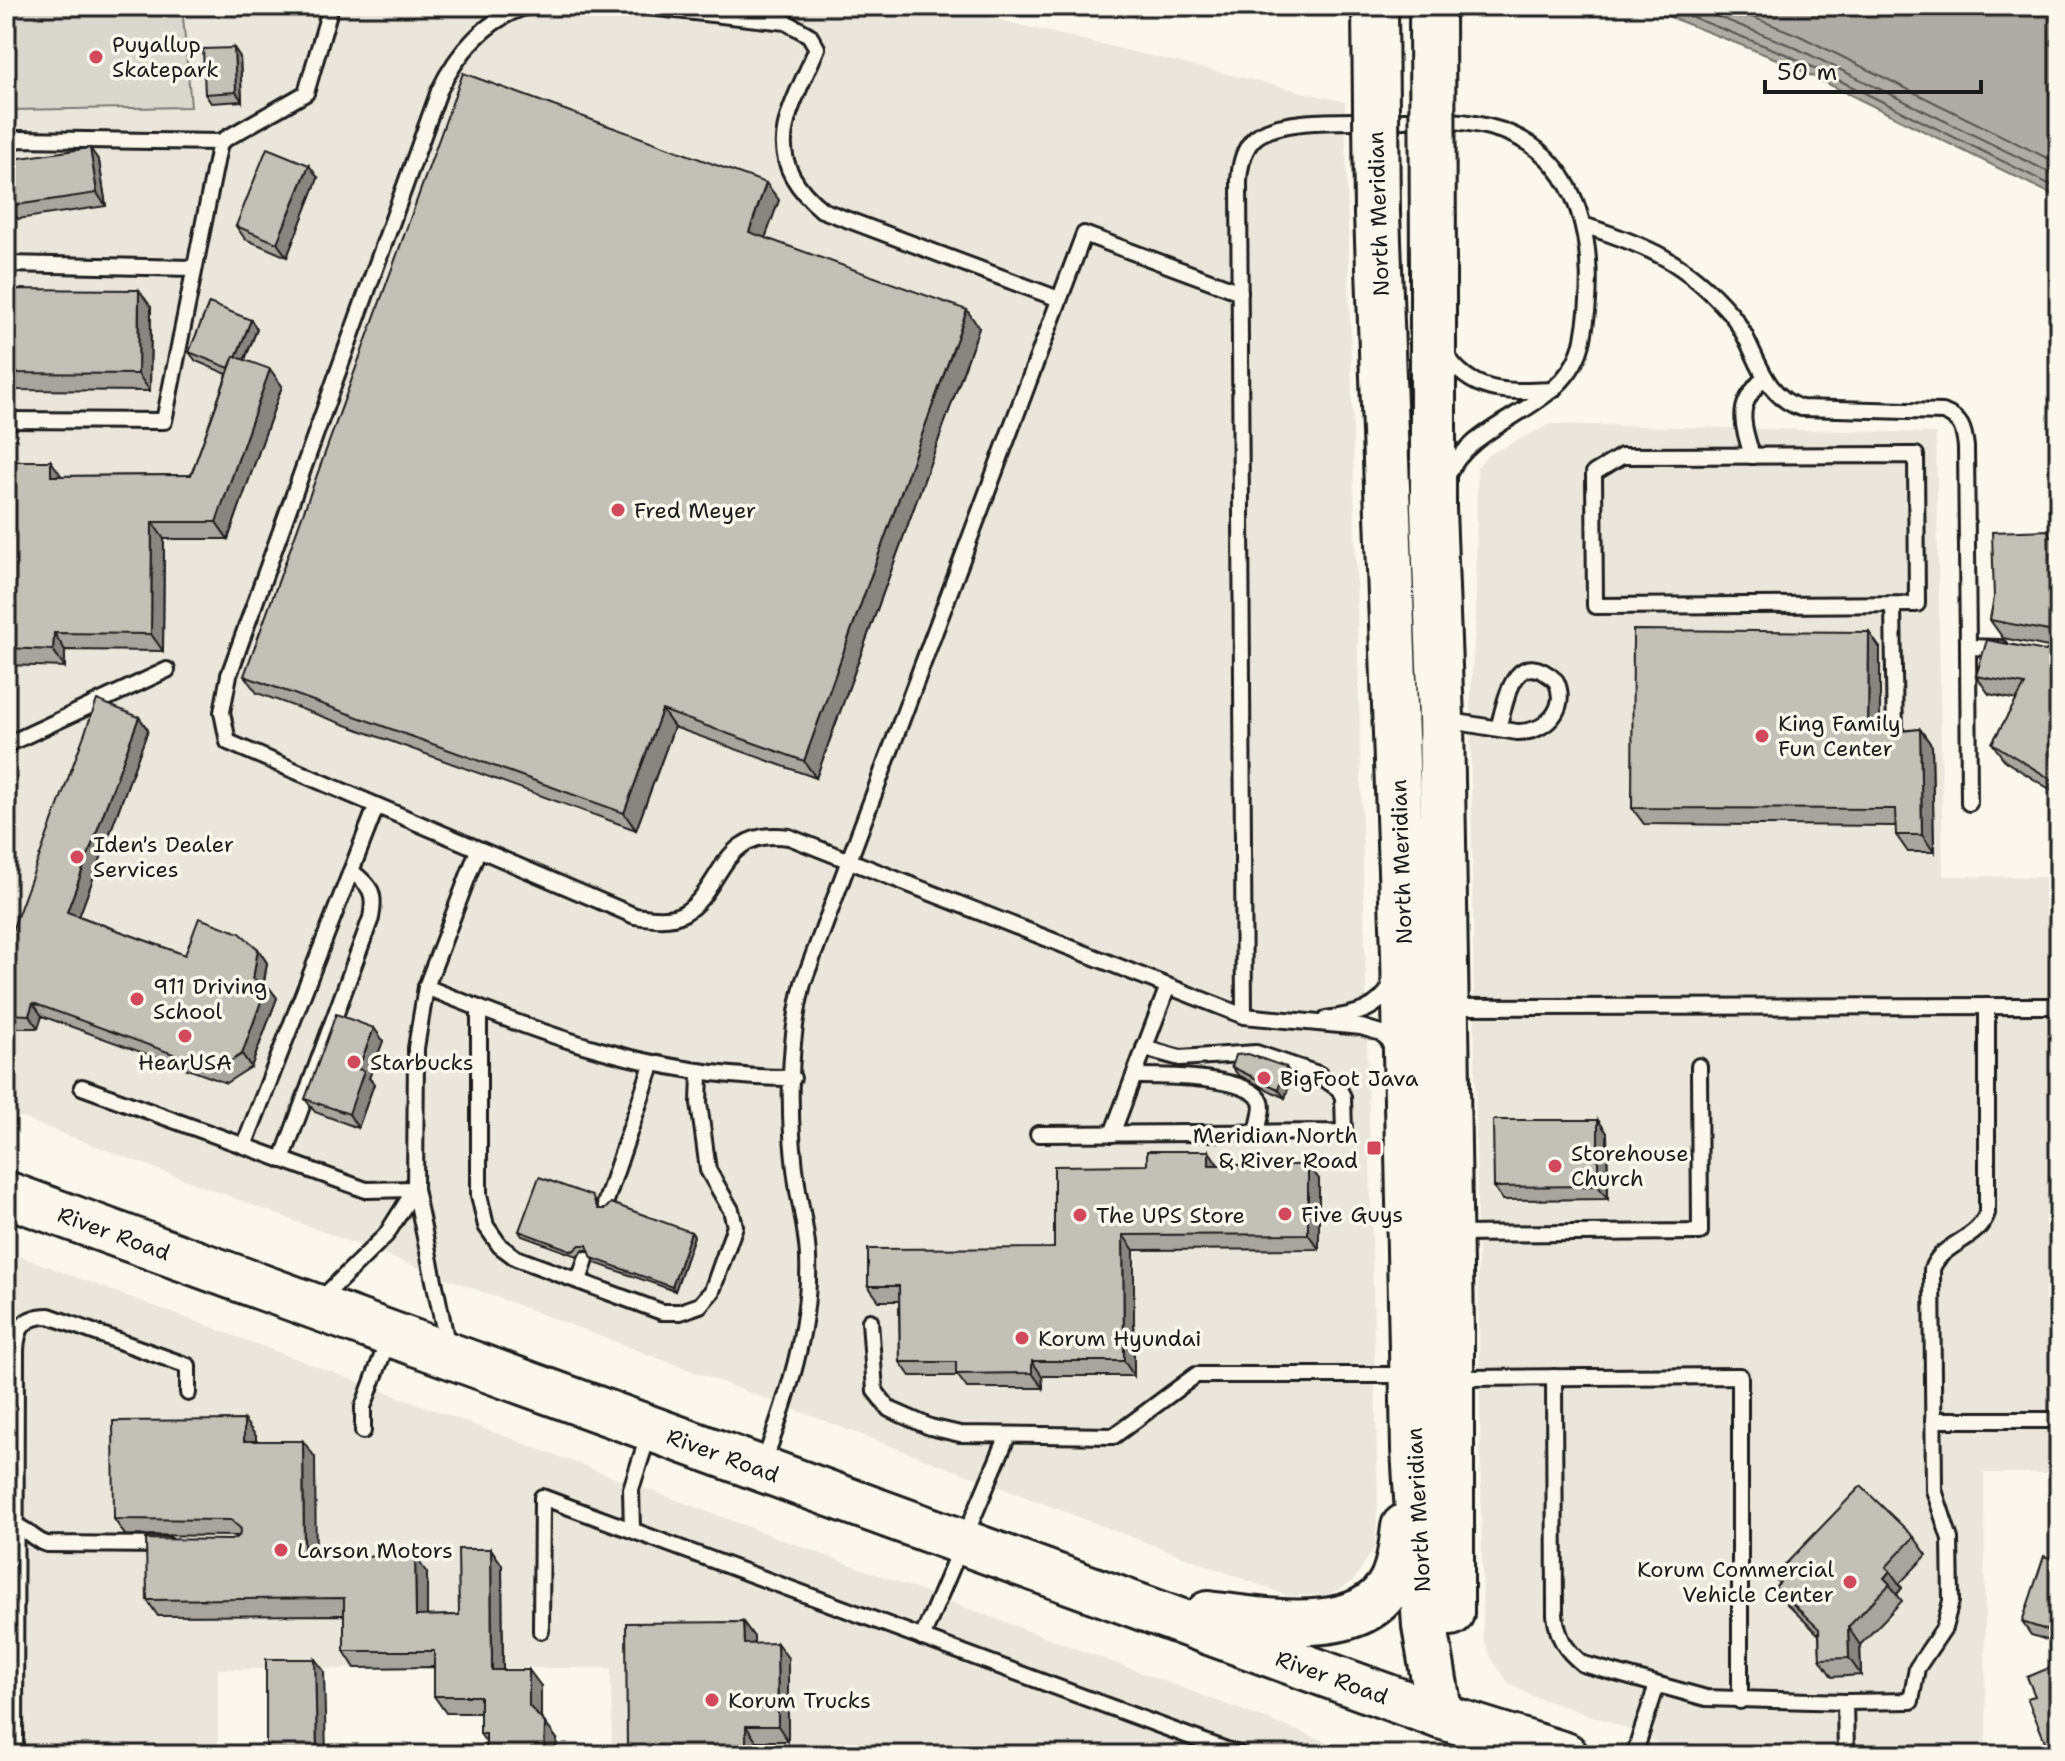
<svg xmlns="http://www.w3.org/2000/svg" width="2065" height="1761" viewBox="0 0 2065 1761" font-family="'Shantell Sans',sans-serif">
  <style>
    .built { fill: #eae6dc }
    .green { fill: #dad7ce; stroke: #7b7a75; stroke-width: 2 }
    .water { fill: #afaca5; stroke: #74726e; stroke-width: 2 }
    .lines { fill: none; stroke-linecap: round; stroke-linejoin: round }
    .shore { stroke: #575653; stroke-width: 2 }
    .service-casing { stroke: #1c1c1c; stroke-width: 20 }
    .primary-casing { stroke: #1c1c1c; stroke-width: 50 }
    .service { stroke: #fbf7ec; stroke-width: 14 }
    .primary { stroke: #fbf7ec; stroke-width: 44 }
    .primary-bridge-casing { stroke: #1c1c1c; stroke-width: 50; stroke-linecap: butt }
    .primary-bridge { stroke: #fbf7ec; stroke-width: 44 }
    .wall { fill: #a8a59e; stroke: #1c1c1c; stroke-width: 2 }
    .shaded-wall { fill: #888681; stroke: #1c1c1c; stroke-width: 2 }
    .building { fill: #c3c0b8; stroke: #1c1c1c; stroke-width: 2 }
    .poi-dot { fill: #d1495b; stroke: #fbf7ec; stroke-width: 3 }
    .labels { text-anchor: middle; stroke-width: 7; stroke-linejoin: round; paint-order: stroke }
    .poi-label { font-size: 22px; fill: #1c1c1c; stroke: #fbf7ec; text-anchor: start }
    .street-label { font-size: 22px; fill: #1c1c1c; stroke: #fbf7ec }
  </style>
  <rect width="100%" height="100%" fill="#fbf7ec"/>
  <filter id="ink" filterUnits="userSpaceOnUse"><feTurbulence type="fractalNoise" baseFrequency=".0125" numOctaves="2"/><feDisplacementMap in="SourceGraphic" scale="16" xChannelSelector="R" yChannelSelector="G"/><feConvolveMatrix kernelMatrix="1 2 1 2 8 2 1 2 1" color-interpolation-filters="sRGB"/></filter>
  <g filter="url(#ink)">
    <!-- built -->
    <g class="built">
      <polygon points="182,6 940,6 1345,102 1378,1502 1375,1547 1353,1581 1329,1595 1288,1596 6,1112 6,113 11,110 190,107"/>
      <polygon points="1551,424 1936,433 1943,876 2059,877 2059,1473 1984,1473 1986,1755 1687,1755 1613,1723 1529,1695 1508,1682 1492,1660 1483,1637 1470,705 1476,613 1477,468 1488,455"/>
      <polygon points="6,1251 1352,1751 1358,1755 612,1755 611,1668 218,1669 218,1755 6,1755"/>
    </g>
    <!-- green -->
    <polygon class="green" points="6,6 182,6 191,107 11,110 6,113"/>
    <!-- water -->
    <polygon class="water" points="1642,6 2059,6 2059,198 1784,62"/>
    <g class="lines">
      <!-- shore -->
      <g class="shore">
        <polyline points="1664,6 1788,55 2059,189"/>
        <polyline points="1691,6 1792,46 2059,177"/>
        <polyline points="1724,6 1798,35 2059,164"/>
      </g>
      <!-- service casing -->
      <g class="service-casing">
        <g id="service">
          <path d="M528,6C487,18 457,53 439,91L229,675L222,712L228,742L635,916C650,918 670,921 684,913C724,889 719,827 789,837L1244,1016L1361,1027L1381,1033L1396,1047"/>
          <path d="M639,6L786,22L809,35L817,48C790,113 756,155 822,210L1059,299"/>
          <polyline points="220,142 306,93 331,6"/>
          <polyline points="6,146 19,139 220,142 164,421 6,420"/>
          <path d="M1586,226C1648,246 1686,262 1730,313C1757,344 1758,394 1801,408L1943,412C1961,419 1964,428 1966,447L1968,647L2000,648"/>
          <polyline points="6,264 193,268"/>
          <path d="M1445,353C1471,395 1508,392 1553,390"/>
          <polygon points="1916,455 1917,604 1595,606 1594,473 1622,456"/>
          <path d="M1752,456C1742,420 1735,406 1764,378"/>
          <polyline points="1893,605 1895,740"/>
          <polyline points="1968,647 1969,803"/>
          <path d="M1445,720L1517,732C1546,733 1569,708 1556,681C1515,643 1506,699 1498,729"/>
          <polyline points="6,745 167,670"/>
          <path d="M426,987C549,1037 658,1078 793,1078"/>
          <polyline points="1451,1007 2059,1006"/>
          <polyline points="479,1008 479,1195 486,1226 500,1246 516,1258 662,1312 680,1312 700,1305 712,1291 735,1226 731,1210 708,1170 699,1103 700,1074"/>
          <path d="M1244,1016L1239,181C1240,165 1243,148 1256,137C1279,119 1339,121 1368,121C1409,120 1449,117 1489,127C1586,150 1599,255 1583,339C1569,412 1475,414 1447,477"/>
          <path d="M1326,1019C1354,1015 1378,1011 1392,984"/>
          <path d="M1134,1076C1158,1076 1252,1075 1261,1102C1264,1109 1258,1125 1257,1133"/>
          <polyline points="82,1087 366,1190 415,1189"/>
          <polyline points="1038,1134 1344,1132 1343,1097 1339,1089 1318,1074 1256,1053 1180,1058 1144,1048"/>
          <polyline points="1112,1134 1168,986"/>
          <polyline points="244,1146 376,807"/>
          <path d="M282,1160L371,918C376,893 371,886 351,871"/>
          <polyline points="605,1204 652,1065"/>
          <polyline points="1455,1234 1700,1232 1699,1066"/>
          <polyline points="579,1281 586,1259"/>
          <polyline points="320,1300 386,1235 415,1189"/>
          <polyline points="870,1321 875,1391 889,1409 930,1427 960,1434 1114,1436 1196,1375 1407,1375"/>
          <polyline points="448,1348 415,1189 416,1048 426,987 478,850"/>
          <path d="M1554,1377L1555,1615C1558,1638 1565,1650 1583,1664L1706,1698L1845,1702"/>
          <polyline points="1454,1378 1740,1376 1740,1701"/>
          <polyline points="1933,1420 2059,1420"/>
          <polyline points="363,1431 363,1407 388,1340"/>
          <path d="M763,1465C787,1398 811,1329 808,1257C807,1234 802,1213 798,1191C788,1125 787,1047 803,983L1084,234L1240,292"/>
          <path d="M9,1525C26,1525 31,1540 47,1544L166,1545"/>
          <polyline points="632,1530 631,1489 649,1433"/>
          <polyline points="541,1631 542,1497 1240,1755"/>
          <polyline points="922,1638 1008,1435"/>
          <path d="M15,1755L16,1350C17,1327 25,1316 49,1316L188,1366V1393"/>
          <polyline points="1634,1755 1657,1685"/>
          <path d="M1846,1755L1845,1702L1911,1701L1917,1668L1944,1628L1951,1601L1950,1539L1934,1490L1932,1269C1942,1242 1978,1241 1987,1213V1006"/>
        </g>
      </g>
      <!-- primary casing -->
      <g class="primary-casing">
        <g id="primary">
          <polyline points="1377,213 1404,953 1414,1449 1425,1626 1440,1716"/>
          <polyline points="1433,266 1433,509 1441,719 1451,1330 1451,1613"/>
          <polyline points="6,1194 1440,1716 1565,1755"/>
          <path d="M1208,1614C1261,1620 1363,1641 1392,1581C1400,1565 1402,1544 1404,1527"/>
        </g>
      </g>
      <!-- service -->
      <use href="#service" class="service"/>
      <!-- primary -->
      <use href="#primary" class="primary"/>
      <!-- primary-bridge casing -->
      <g class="primary-bridge-casing">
        <g id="primary-bridge">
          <polyline points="1375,6 1377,213"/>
          <polyline points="1432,6 1433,266"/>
        </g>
      </g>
      <!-- primary-bridge -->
      <use href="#primary-bridge" class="primary-bridge"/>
    </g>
    <!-- wall -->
    <g class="wall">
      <polygon points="234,48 240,57 242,101 211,103 205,94"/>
      <polygon points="99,161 106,206 18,219 9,206"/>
      <polygon points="318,178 287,257 245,239 236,226"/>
      <polygon points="779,200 765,238 979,328 816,778 674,727 636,830 257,693 244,676"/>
      <polygon points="6,289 151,307 150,391 17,390 6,374"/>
      <polygon points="251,320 257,329 245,360 282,386 228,539 164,539 163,651 65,650 65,667 6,665 6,461 61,476 191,475 227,374 196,361 189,352"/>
      <polygon points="2054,537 2059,537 2059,795 2005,761 1992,743 2017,700 1989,694 1976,676 2053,648 2003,638 1990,620 1994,598"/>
      <polygon points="1880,648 1880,732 1920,729 1932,746 1934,852 1908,852 1896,835 1896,826 1644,824 1632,808"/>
      <polygon points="139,717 148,730 79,916 185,955 258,949 267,963 264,983 267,985 277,998 251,1067 226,1083 42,1016 38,1028 6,1028 6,947"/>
      <polygon points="374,1028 383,1041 369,1078 374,1084 358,1128 315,1112 305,1099"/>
      <polygon points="1232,1067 1292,1076 1285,1098 1238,1075"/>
      <polygon points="1598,1120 1607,1133 1608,1199 1503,1200 1494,1187"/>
      <polygon points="1219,1165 1308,1165 1319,1179 1319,1249 1134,1250 1134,1376 1042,1376 1043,1388 967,1388 958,1376 910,1376 900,1362 899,1301 879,1301 868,1286 1054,1248"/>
      <polygon points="596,1201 599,1209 691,1232 694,1236 675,1291 595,1263 589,1250 583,1250 577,1256 522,1236 519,1231"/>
      <polygon points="244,1420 256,1436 256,1441 315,1457 315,1557 427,1573 427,1616 459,1615 491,1549 502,1565 503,1670 541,1686 541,1718 557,1739 486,1742 480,1734 480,1713 446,1713 434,1696 434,1667 355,1668 344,1651 344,1615 158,1616 147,1600 231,1540 238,1536 125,1535 114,1519"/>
      <polygon points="1914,1537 1927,1555 1899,1584 1902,1588 1897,1594 1902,1601 1860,1645 1861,1675 1832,1677 1820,1659 1819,1635 1787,1604 1775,1587 1779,1583 1774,1576"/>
      <polygon points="2059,1561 2059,1644 2031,1635 2022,1622"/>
      <polygon points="743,1622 754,1637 754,1644 788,1658 788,1741 756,1741 756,1755 629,1755 627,1752"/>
      <polygon points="2059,1664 2059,1755 2052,1755 2049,1751 2035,1696"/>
    </g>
    <!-- shaded-wall -->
    <g class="shaded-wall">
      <polygon points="234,48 240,57 242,101 236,92"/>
      <polygon points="90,148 99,161 106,206 97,193"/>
      <polygon points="309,165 318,178 287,257 277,243"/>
      <polygon points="766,183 779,200 761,249 749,232"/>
      <polygon points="139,290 151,307 150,391 138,374"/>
      <polygon points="967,310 979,328 816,778 804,761"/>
      <polygon points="251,320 257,329 237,378 231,369"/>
      <polygon points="270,369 282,386 228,539 216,522"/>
      <polygon points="51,461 63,478 51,476"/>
      <polygon points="152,522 164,539 163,651 151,634"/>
      <polygon points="1869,632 1880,648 1880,747 1868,730"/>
      <polygon points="54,633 65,650 65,667 53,650"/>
      <polygon points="662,710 674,727 636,830 624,813"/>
      <polygon points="139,717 148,730 76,925 67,912"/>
      <polygon points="1920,729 1932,746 1934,852 1922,835"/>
      <polygon points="258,949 267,963 262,993 253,979"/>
      <polygon points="267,985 277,998 251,1067 242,1054"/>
      <polygon points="33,1003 42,1016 38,1028 29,1015"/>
      <polygon points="374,1028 383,1041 369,1078 374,1084 358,1128 349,1114 358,1069"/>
      <polygon points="1286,1067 1292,1076 1285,1098 1278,1089"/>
      <polygon points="1598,1120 1607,1133 1608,1199 1598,1186"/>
      <polygon points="1209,1151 1219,1166 1209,1165"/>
      <polygon points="1308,1165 1319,1179 1319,1249 1308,1234"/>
      <polygon points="691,1232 694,1236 675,1291 672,1287"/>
      <polygon points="1123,1235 1134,1250 1134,1376 1124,1361"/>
      <polygon points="1032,1361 1042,1376 1043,1388 1032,1373"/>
      <polygon points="244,1420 256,1436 256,1458 244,1441"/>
      <polygon points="303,1441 315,1457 316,1573 304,1557"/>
      <polygon points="491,1549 502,1565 503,1686 492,1670"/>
      <polygon points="415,1556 427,1573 427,1632 416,1616"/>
      <polygon points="1890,1571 1902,1588 1897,1594 1884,1578"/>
      <polygon points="743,1622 754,1637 754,1659 744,1644"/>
      <polygon points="1848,1627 1860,1645 1861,1675 1849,1658"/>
      <polygon points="777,1643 788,1658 788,1741 778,1726"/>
      <polygon points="315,1659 324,1671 326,1755 317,1755"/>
      <polygon points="529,1670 541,1686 541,1722 529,1706"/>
      <polygon points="545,1723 557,1739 556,1755 544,1755"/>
      <polygon points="746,1726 756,1741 756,1755 748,1755 746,1751"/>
    </g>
    <!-- building -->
    <g class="building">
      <polygon points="234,48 236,92 205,94 203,49"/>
      <polygon points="463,73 766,183 749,232 967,310 804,761 662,710 624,813 244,676"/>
      <polygon points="90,148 97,193 9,206 6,184 6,160"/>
      <polygon points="267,148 309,165 277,243 236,226"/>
      <polygon points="6,289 139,290 138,374 6,373"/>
      <polygon points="209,303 251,320 236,357 234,356 229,368 189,352"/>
      <polygon points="234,356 270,369 216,522 152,522 151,634 54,633 53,650 6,648 6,461 51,461 51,476 191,475"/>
      <polygon points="2049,530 2049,537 2059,537 2059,784 1992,743 2025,685 1976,676 1987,640 2045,651 2053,648 2056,642 2048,631 1990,620 1994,598 1992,532"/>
      <polygon points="1633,630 1869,632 1868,730 1884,733 1920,729 1922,835 1896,835 1895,809 1632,808"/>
      <polygon points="97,700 139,717 67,912 185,955 199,918 240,933 258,949 253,979 267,985 242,1054 217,1070 33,1003 29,1015 6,1014 6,947"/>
      <polygon points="336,1014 374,1028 358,1069 364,1071 349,1114 305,1099"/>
      <polygon points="1248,1054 1286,1067 1278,1089 1232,1067 1236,1055"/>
      <polygon points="1493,1120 1598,1120 1598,1186 1494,1187"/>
      <polygon points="1147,1151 1209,1151 1209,1165 1308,1165 1308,1234 1123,1235 1124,1361 1032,1361 1032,1373 956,1374 956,1362 900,1362 899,1286 868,1286 868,1249 1054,1248 1054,1166 1147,1165"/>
      <polygon points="539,1177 592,1196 598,1209 605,1209 611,1203 691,1232 672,1287 592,1258 587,1245 580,1245 573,1251 519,1231"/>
      <polygon points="244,1420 244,1441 303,1441 304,1557 415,1556 416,1616 459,1615 458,1549 491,1549 492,1670 529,1670 529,1706 545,1723 544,1755 486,1755 486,1734 480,1734 480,1696 434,1696 434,1651 344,1651 344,1598 147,1600 146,1539 231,1540 239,1536 241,1529 231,1520 114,1519 113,1421"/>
      <polygon points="1861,1486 1914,1537 1886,1567 1890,1571 1884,1578 1890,1584 1848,1627 1849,1658 1820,1659 1819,1629 1775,1587 1780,1582 1774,1576"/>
      <polygon points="2044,1556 2059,1561 2059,1634 2022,1622"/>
      <polygon points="743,1622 744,1644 777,1643 778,1726 746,1726 746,1751 729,1751 729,1755 639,1755 639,1752 627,1752 626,1623"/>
      <polygon points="266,1659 315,1659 317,1755 266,1755"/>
      <polygon points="2059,1664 2059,1750 2058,1747 2049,1751 2027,1698 2035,1696 2027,1677"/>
    </g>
  </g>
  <!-- markers -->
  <g class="poi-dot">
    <circle cx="96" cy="57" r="8"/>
    <circle cx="618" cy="510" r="8"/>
    <circle cx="1762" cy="736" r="8"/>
    <circle cx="77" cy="857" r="8"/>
    <circle cx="137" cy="999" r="8"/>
    <circle cx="185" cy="1036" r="8"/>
    <circle cx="354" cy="1062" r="8"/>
    <circle cx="1264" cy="1078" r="8"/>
    <rect x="1366" y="1140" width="16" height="16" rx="4"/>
    <circle cx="1555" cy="1166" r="8"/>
    <circle cx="1285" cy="1214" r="8"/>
    <circle cx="1080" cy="1215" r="8"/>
    <circle cx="1022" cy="1338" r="8"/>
    <circle cx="281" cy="1550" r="8"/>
    <circle cx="1850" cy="1582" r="8"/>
    <circle cx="712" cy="1700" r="8"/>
  </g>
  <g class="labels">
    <!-- poi labels -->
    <g class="poi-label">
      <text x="112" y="52">Puyallup<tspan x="112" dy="25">Skatepark</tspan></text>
      <text x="634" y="518">Fred Meyer</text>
      <text x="1778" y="731">King Family<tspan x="1778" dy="25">Fun Center</tspan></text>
      <text x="93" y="852">Iden's Dealer<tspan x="93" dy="25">Services</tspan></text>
      <text x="153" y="994">911 Driving<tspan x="153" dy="25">School</tspan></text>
      <text x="185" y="1070" text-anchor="middle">HearUSA</text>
      <text x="370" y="1070">Starbucks</text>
      <text x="1280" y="1086">BigFoot Java</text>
      <text x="1358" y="1143" text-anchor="end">Meridian North<tspan x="1358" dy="25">&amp; River Road</tspan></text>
      <text x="1571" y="1161">Storehouse<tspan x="1571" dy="25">Church</tspan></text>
      <text x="1301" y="1222">Five Guys</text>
      <text x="1096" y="1223">The UPS Store</text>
      <text x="1038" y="1346">Korum Hyundai</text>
      <text x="297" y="1558">Larson Motors</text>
      <text x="1834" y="1577" text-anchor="end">Korum Commercial<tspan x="1834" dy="25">Vehicle Center</tspan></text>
      <text x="728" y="1708">Korum Trucks</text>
    </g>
    <!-- street labels -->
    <g class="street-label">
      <text transform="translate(1378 214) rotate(-92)" y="8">North Meridian</text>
      <text transform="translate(1401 862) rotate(-92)" y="8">North Meridian</text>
      <text transform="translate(114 1233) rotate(20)" y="8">River Road</text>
      <text transform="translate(723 1455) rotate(20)" y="8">River Road</text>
      <text transform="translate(1418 1510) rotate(-93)" y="8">North Meridian</text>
      <text transform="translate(1332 1677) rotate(20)" y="8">River Road</text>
    </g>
  </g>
  <!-- margin -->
  <rect width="2065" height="1761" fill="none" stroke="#fbf7ec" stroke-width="32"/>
  <rect x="16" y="16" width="2033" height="1729" fill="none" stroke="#1c1c1c" stroke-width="3" filter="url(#ink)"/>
  <!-- scale -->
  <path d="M1765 80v12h216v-12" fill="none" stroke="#1c1c1c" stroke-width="4"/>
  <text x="1777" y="80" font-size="24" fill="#1c1c1c" stroke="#fbf7ec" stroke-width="6" paint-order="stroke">50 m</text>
</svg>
